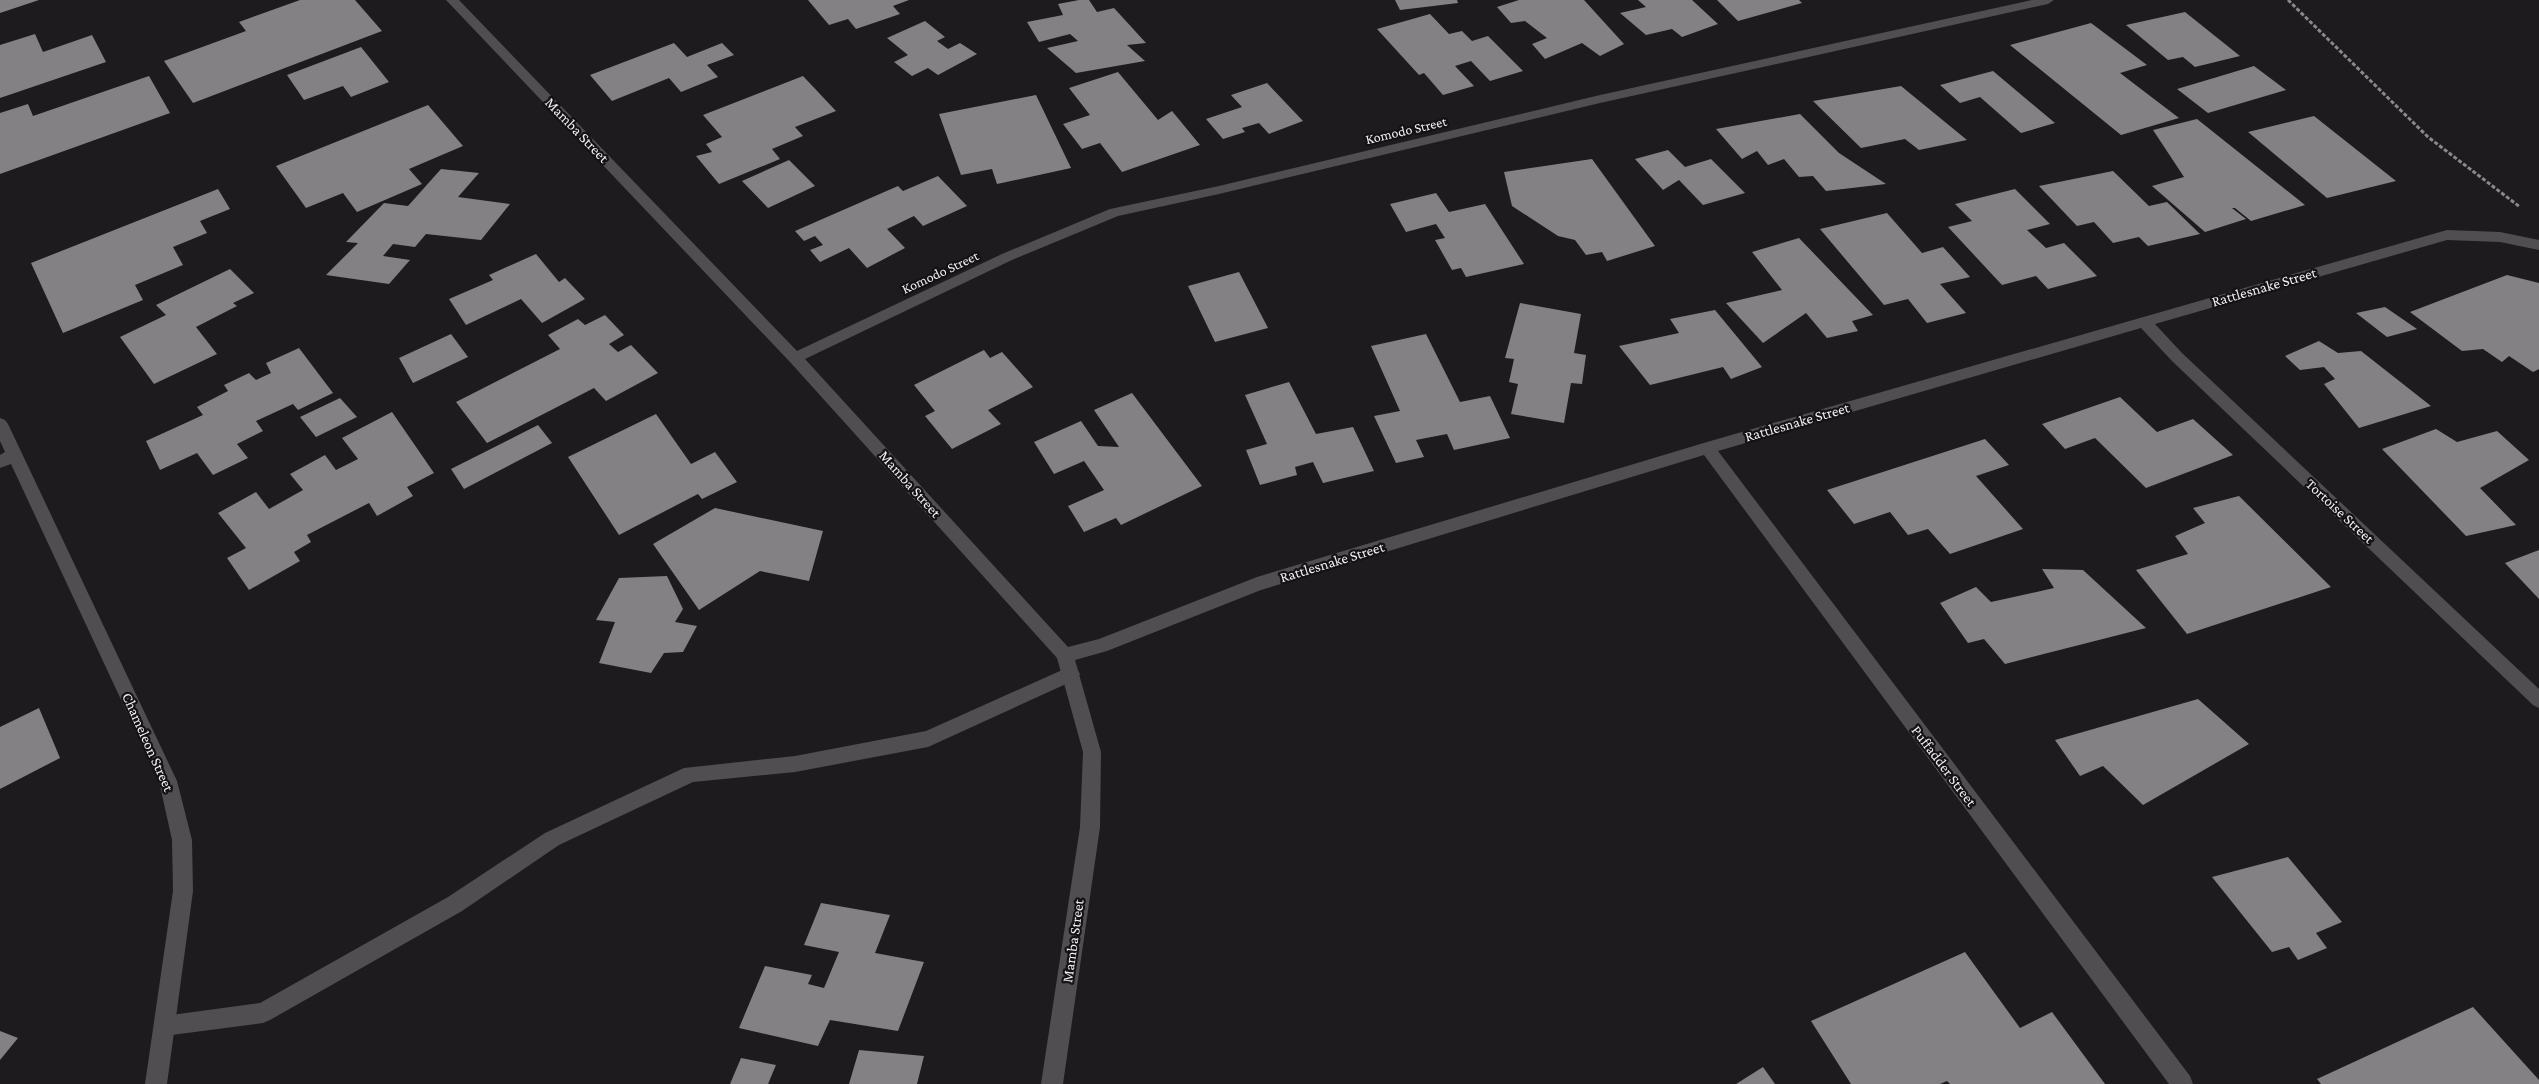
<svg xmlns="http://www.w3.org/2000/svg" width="2539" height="1084" viewBox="0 0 2539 1084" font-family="'Crimson Pro',serif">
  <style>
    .building { fill: #838184 }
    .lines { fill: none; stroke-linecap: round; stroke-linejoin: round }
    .path { stroke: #8a888a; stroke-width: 3; stroke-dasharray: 4 2; stroke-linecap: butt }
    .service { fill: #514e51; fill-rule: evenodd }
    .minor { fill: #514e51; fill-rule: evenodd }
    .labels { text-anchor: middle; stroke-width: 4.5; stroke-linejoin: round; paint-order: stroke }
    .far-street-label { font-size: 14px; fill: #f2f0f2; stroke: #141214 }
    .street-label { font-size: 15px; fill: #f2f0f2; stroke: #141214 }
  </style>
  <rect width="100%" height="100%" fill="#1d1b1d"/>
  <!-- building -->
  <g class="building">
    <polygon points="0,0 39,0 0,13"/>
    <polygon points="300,0 355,0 382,31 193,103 164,61 246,31 239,22"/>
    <polygon points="808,0 909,0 893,6 900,14 856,29 848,19 829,25"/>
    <polygon points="1079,0 1089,0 1097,12 1114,8 1146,43 1127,45 1145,61 1076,73 1047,48 1078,41 1070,34 1039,42 1027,22 1063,15 1058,4"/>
    <polygon points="1395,0 1457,0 1458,3 1400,10"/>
    <polygon points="1519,0 1584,0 1624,44 1600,56 1582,43 1545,59 1532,44 1547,38 1525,21 1511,23 1497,7"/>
    <polygon points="1638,0 1692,0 1718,24 1682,37 1672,29 1646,35 1620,13 1646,7"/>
    <polygon points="1717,0 1799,0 1802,3 1738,21"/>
    <polygon points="2185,12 2240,56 2195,67 2183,57 2168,60 2126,25"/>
    <polygon points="1430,14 1449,34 1462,31 1472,41 1488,36 1523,71 1490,81 1471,61 1455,66 1474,86 1443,95 1424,73 1419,75 1377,29"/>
    <polygon points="925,21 945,37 937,41 948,49 960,43 977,54 938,75 928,68 912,76 894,62 908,55 887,38"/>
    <polygon points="2091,23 2147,65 2120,73 2179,118 2121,135 2010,45"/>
    <polygon points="35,34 43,52 92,35 106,62 0,98 0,45"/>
    <polygon points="674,43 687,57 722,43 734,55 707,65 718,77 681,92 669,78 612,101 590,75"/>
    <polygon points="361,47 389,82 351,97 343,86 304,100 287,75"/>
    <polygon points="2254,66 2286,90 2208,113 2177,89"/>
    <polygon points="1993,71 2055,123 2021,133 1980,97 1960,103 1940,85"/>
    <polygon points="1118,72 1158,120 1172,111 1200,145 1122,172 1100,143 1082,149 1063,124 1090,115 1069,88"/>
    <polygon points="149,76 170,113 0,174 0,113 28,104 33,116"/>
    <polygon points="803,76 836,111 795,127 803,136 772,149 780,159 719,184 696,156 712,152 706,144 722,137 703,115"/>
    <polygon points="1267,83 1303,121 1269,134 1259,123 1242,128 1245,132 1223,139 1206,119 1242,107 1231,95"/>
    <polygon points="1901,86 1967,140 1919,150 1905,139 1861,148 1813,101"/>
    <polygon points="1036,95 1071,168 997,184 992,169 961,175 939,114"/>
    <polygon points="428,105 463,146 409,169 422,184 357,212 343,193 306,208 276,166"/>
    <polygon points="1800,114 1839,153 1886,184 1826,191 1813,176 1799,177 1784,159 1768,165 1757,151 1742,159 1716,129"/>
    <polygon points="2314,116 2396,181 2327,198 2248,132"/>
    <polygon points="2197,119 2305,205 2251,221 2235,208 2232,208 2246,219 2205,232 2152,186 2184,177 2153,130"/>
    <polygon points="1668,150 1685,167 1711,159 1745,193 1703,205 1679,180 1663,190 1635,159"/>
    <polygon points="1592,159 1655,246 1607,261 1602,252 1586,255 1575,240 1558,236 1512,206 1504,172"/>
    <polygon points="789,160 815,186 768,208 742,181"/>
    <polygon points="441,169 479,173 458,197 510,204 481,240 426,234 415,247 393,244 383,256 410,260 389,284 326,275 358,243 346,242 384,203 408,206"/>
    <polygon points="2113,171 2149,206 2167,202 2200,234 2148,246 2139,237 2113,243 2094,222 2077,226 2039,186"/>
    <polygon points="938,176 967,206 923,226 914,216 887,229 905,248 867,268 849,248 820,262 810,250 823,245 815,236 804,241 795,231 898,186 903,191"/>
    <polygon points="218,189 230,209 200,221 207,233 173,247 183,265 135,285 143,300 63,333 31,263"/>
    <polygon points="2015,189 2050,224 2027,230 2046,248 2064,243 2097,276 2048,289 2036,276 2002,285 1948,227 1972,221 1955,204"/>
    <polygon points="1436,193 1449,212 1485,204 1524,264 1466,277 1461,268 1452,270 1435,240 1445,238 1436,224 1406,232 1390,204"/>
    <polygon points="1887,213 1922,253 1943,247 1970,277 1940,284 1966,313 1927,323 1908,299 1884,305 1820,229"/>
    <polygon points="1799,238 1873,315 1852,321 1858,331 1827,338 1806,313 1763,343 1726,303 1782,290 1752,252"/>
    <polygon points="536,254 559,282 565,278 585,299 542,323 521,299 466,325 449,299 493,280 489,275"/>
    <polygon points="230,269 254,293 233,303 237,306 196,327 217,354 154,384 120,337 166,315 156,305"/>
    <polygon points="1239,272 1268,328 1215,342 1188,286"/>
    <polygon points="2507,275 2539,283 2539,369 2533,372 2509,356 2502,362 2483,349 2462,351 2410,312"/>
    <polygon points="1520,303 1581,314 1574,353 1586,355 1582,384 1571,383 1564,423 1511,414 1518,384 1509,382 1514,359 1505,358"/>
    <polygon points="2385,307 2417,329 2387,337 2356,313"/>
    <polygon points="1715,310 1762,367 1731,379 1723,367 1650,385 1619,346 1679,333 1670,319"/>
    <polygon points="605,315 624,335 609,344 618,352 631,345 658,373 606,401 594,388 487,443 456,402 560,349 548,335 578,319 585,325"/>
    <polygon points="451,334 468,357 413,383 399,358"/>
    <polygon points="1426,334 1460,402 1490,396 1510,438 1454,450 1447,434 1416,440 1424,457 1396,463 1374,416 1400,411 1371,346"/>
    <polygon points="2319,341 2338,353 2361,351 2431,406 2359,428 2324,384 2335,379 2324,367 2300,370 2285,356"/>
    <polygon points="299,348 333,393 298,410 293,404 256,421 263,431 237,444 248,458 213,475 197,453 160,470 146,441 203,415 197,407 228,391 224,385 249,373 256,380 271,373 266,363"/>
    <polygon points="984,350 990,358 1002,352 1033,387 988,410 1001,424 952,449 925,416 935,411 914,385"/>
    <polygon points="1289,382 1316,434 1353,427 1374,471 1323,483 1313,462 1295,467 1297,475 1260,485 1246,450 1267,444 1245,395"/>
    <polygon points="1132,393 1202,486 1121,525 1116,518 1084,532 1068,506 1104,490 1084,461 1054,474 1034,442 1081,421 1098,446 1119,447 1094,410"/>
    <polygon points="2120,397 2157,432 2193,419 2233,455 2146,488 2095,438 2065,449 2042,424"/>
    <polygon points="340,398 357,417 316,437 300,417"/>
    <polygon points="392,412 434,473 407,487 413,496 377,516 369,503 307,535 311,542 294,552 300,561 249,590 227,558 246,548 218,513 256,492 269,509 303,490 290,474 325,455 336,470 358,459 342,438"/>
    <polygon points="656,414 691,464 715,452 737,482 702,499 698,494 619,535 568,457"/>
    <polygon points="538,425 552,443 464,489 451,469"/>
    <polygon points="2436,429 2457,442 2497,431 2529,460 2480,488 2516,525 2466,536 2382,449"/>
    <polygon points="1985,439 2009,465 1976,476 2023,529 1950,554 1928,529 1908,535 1890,512 1854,524 1827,490"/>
    <polygon points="2239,496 2331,587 2187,634 2136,570 2188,554 2175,536 2205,523 2193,508"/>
    <polygon points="715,508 823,531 809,581 760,571 699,610 653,544"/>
    <polygon points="2539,550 2539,599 2505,563"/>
    <polygon points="2042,569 2083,570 2146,628 2005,664 1984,639 1968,643 1940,603 1976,587 1991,602 2054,588"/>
    <polygon points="667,576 683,609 675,622 697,626 683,652 664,653 651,673 599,663 615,622 596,620 619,578"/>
    <polygon points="2198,699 2249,744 2143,805 2103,766 2080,776 2055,740"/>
    <polygon points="39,708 60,758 0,789 0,727"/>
    <polygon points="2288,857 2342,922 2316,933 2327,948 2298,960 2289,947 2272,952 2212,877"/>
    <polygon points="821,903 890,915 875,953 924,962 898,1031 830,1020 818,1046 739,1028 765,966 812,975 808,984 824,988 839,952 804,945"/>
    <polygon points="1965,952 2020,1028 2052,1012 2105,1084 1950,1084 1947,1081 1940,1084 1851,1084 1811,1021"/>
    <polygon points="2473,1007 2539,1080 2539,1084 2321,1084 2317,1079"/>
    <polygon points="0,1031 18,1038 0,1060"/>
    <polygon points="859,1050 924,1056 917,1084 849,1084"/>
    <polygon points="741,1058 776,1065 768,1084 730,1084"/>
    <polygon points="1763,1067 1775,1084 1736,1084"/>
  </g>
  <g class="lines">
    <!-- path -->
    <polyline class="path" points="2288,0 2428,137 2520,207"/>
    <!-- service -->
    <polygon class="service" points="1071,666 1077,669 1080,674 1077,679 928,747 795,772 693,782 559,845 462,911 270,1020 263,1023 164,1036 157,1033 154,1026 157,1019 164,1016 260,1003 448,897 545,833 684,768 795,756 926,731"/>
    <!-- minor -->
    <g class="minor">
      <polygon points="446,0 459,0 797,351 1002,254 1110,209 1219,186 1600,95 2032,0 2054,0 2048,4 1600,103 1219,194 1118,216 1012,260 805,359 1068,647 1099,639 1257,577 1707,442 2447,230 2500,232 2539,240 2539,250 2500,242 2447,240 2155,324 2182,353 2539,689 2539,708 2533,705 2172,361 2141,328 1718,451 2190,1076 2193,1084 2169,1084 1704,455 1261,590 1107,651 1075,660 1101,752 1100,827 1063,1084 1041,1084 1080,827 1083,752 1057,658 790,362"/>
      <polygon points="0,418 5,420 8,424 177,781 192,840 193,891 167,1084 145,1084 173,891 172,840 159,781 11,464 0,468 0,455 5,452 0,441"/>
    </g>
  </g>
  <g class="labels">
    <!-- far-street labels -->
    <g class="far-street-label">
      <text transform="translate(1406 130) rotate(-13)" y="5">Komodo Street</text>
      <text transform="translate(940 272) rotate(-25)" y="5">Komodo Street</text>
    </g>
    <!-- street labels -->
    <g class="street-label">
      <text transform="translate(577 130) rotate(46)" y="5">Mamba Street</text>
      <text transform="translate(2264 287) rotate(-16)" y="5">Rattlesnake Street</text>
      <text transform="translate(1797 422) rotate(-16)" y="5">Rattlesnake Street</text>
      <text transform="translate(910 484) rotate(48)" y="5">Mamba Street</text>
      <text transform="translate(2340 511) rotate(43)" y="5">Tortoise Street</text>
      <text transform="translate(1332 562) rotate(-17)" y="5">Rattlesnake Street</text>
      <text transform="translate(148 742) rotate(66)" y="5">Chameleon Street</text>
      <text transform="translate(1944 766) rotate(53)" y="5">Puffadder Street</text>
      <text transform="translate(1073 941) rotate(-82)" y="5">Mamba Street</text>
    </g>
  </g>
</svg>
